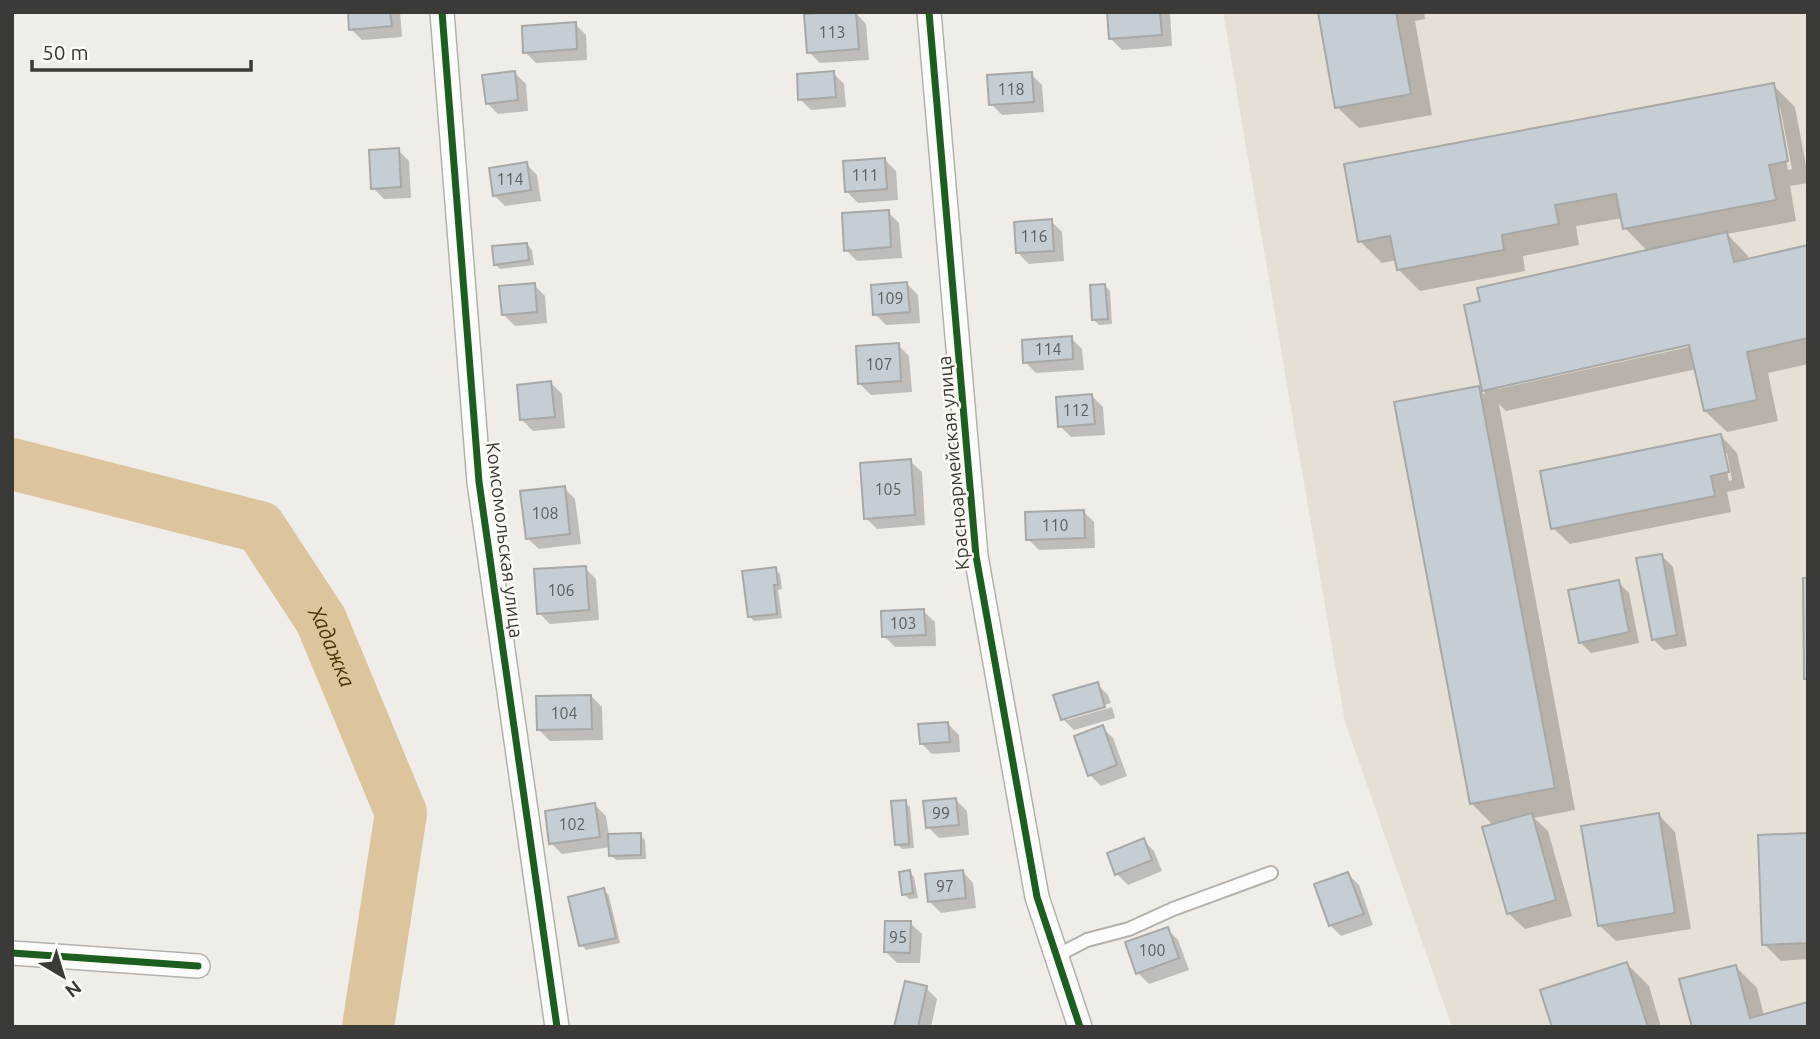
<svg xmlns="http://www.w3.org/2000/svg" width="1820" height="1039" viewBox="0 0 1820 1039" font-family="Ubuntu,sans-serif">
  <style>
    .built { fill: #e6dfd5 }
    .shadow { fill: #0003; fill-rule: evenodd }
    .lines { fill: none; stroke-linecap: round; stroke-linejoin: round }
    .river { stroke: #dcc49c; stroke-width: 52 }
    .building { fill: #c4ced4; stroke: #a8a8a7; stroke-width: 2 }
    .lane-casing { stroke: #b4b1ad; stroke-width: 16 }
    .street-casing { stroke: #b4b1ad; stroke-width: 26 }
    .lane { stroke: #fdfcfc; stroke-width: 12 }
    .street { stroke: #fdfcfc; stroke-width: 23 }
    .cycleway-casing { stroke: #fefbf6; stroke-width: 11 }
    .cycleway { stroke: #1b5e20; stroke-width: 7 }
    .labels { text-anchor: middle; stroke-width: 5; stroke-linejoin: round; paint-order: stroke }
    .number-label { font-size: 16px; fill: #5e5f5e }
    .street-label { font-size: 19px; fill: #3c3a36; stroke: #fefbf6 }
    .water-label { font-size: 21px; font-style: italic; fill: #483202; stroke: #fefbf6 }
  </style>
  <rect width="100%" height="100%" fill="#f0ece8"/>
  <!-- built -->
  <polygon class="built" points="1223,12 1808,12 1808,1027 1452,1027 1345,722"/>
  <!-- shadow -->
  <g class="shadow">
    <polygon points="350,12 400,12 402,37 362,40 351,29"/>
    <polygon points="855,12 866,24 869,60 820,63 809,52"/>
    <polygon points="1109,12 1170,12 1172,46 1122,50 1111,39"/>
    <polygon points="1320,12 1424,12 1425,19 1415,21 1432,115 1359,128 1337,107"/>
    <polygon points="575,24 586,35 587,60 536,63 525,52"/>
    <polygon points="515,73 526,84 528,111 498,114 487,103"/>
    <polygon points="833,73 844,84 846,107 811,110 800,99"/>
    <polygon points="1031,74 1042,85 1044,112 1002,115 991,104"/>
    <path d="M1773,85L1795,107L1808,176V183L1790,186L1796,221L1727,234L1748,256L1749,260L1808,247V364L1768,373L1778,421L1727,432L1705,411L1696,369L1506,411L1499,404L1575,810L1534,818L1548,831L1572,916L1525,929L1508,913L1494,826L1472,804L1478,388L1485,395L1466,306L1648,252L1625,228L1623,218L1576,226L1579,245L1523,256L1525,271L1420,291L1398,269L1397,260L1382,263L1360,241ZM1777,107H1780L1792,169L1788,170ZM1697,341L1698,345L1498,389V385Z"/>
    <polygon points="398,150 409,161 411,198 384,199 373,188"/>
    <polygon points="885,160 896,171 898,200 858,203 847,192"/>
    <polygon points="526,164 537,175 541,201 505,206 494,195"/>
    <polygon points="888,212 899,223 902,258 857,261 846,250"/>
    <polygon points="1051,221 1062,232 1064,261 1029,264 1018,253"/>
    <polygon points="527,244 532,250 534,265 500,269 495,264"/>
    <polygon points="907,284 918,295 920,323 886,325 875,314"/>
    <polygon points="534,285 545,296 547,323 515,326 503,314"/>
    <polygon points="1105,286 1110,291 1112,324 1099,325 1094,320"/>
    <polygon points="1071,338 1082,349 1084,370 1036,373 1025,362"/>
    <polygon points="898,345 909,356 912,392 871,395 860,384"/>
    <polygon points="551,383 562,394 565,428 533,431 522,420"/>
    <polygon points="1092,396 1103,407 1105,435 1071,437 1060,426"/>
    <path d="M1721,436L1737,453L1745,488L1727,492L1731,512L1570,544L1553,528ZM1723,453H1727L1732,480L1729,481Z"/>
    <polygon points="910,461 922,472 925,525 877,529 866,518"/>
    <polygon points="564,488 575,499 581,544 539,549 527,538"/>
    <polygon points="1083,511 1094,522 1095,548 1039,550 1028,539"/>
    <polygon points="1661,555 1673,567 1687,646 1664,650 1653,639"/>
    <polygon points="585,568 596,579 599,620 550,624 539,613"/>
    <polygon points="775,569 780,574 782,589 778,590 782,618 754,621 749,616"/>
    <polygon points="1618,582 1629,593 1639,643 1591,653 1580,642"/>
    <polygon points="923,611 935,622 936,646 895,647 884,636"/>
    <polygon points="1097,684 1108,695 1111,703 1067,717 1067,720 1112,707 1115,718 1074,730 1063,719"/>
    <polygon points="591,696 602,707 603,740 550,741 539,730"/>
    <polygon points="948,724 959,735 960,752 932,754 921,743"/>
    <polygon points="1102,727 1113,738 1127,776 1101,786 1090,775"/>
    <polygon points="956,800 967,811 969,835 939,838 928,827"/>
    <polygon points="905,802 910,807 914,848 902,849 897,844"/>
    <polygon points="595,805 606,816 609,836 640,835 645,840 646,859 616,860 611,855 611,847 562,854 551,843"/>
    <polygon points="1659,815 1675,832 1691,929 1616,941 1599,925"/>
    <polygon points="1808,835 1808,959 1781,961 1764,944"/>
    <polygon points="1143,840 1154,851 1162,871 1128,885 1117,874"/>
    <polygon points="909,871 914,877 918,898 909,899 904,894"/>
    <polygon points="962,871 973,883 976,908 941,913 930,902"/>
    <polygon points="1348,874 1359,885 1373,925 1341,936 1330,925"/>
    <polygon points="604,890 609,896 620,943 586,950 581,945"/>
    <polygon points="910,923 922,934 920,963 897,963 886,952"/>
    <polygon points="1167,929 1178,940 1189,970 1149,984 1138,973"/>
    <polygon points="1627,964 1649,986 1661,1027 1554,1027"/>
    <polygon points="1735,966 1757,988 1764,1016 1808,1027 1694,1027"/>
    <polygon points="926,988 937,999 931,1027 896,1027"/>
  </g>
  <g class="lines">
    <!-- river -->
    <path class="river" id="s1" d="M12,464L260,527L321,620L401,813L368,1027"/>
  </g>
  <!-- building -->
  <g class="building">
    <polygon points="348,12 390,12 392,26 349,30"/>
    <polygon points="834,12 856,12 859,49 807,53 804,14"/>
    <polygon points="1107,12 1160,12 1162,35 1109,39"/>
    <polygon points="1318,12 1396,12 1411,94 1335,108"/>
    <polygon points="576,22 577,49 523,53 522,26"/>
    <polygon points="515,71 518,100 486,104 482,75"/>
    <polygon points="834,71 836,97 798,100 797,74"/>
    <polygon points="1032,72 1034,102 989,105 987,75"/>
    <polygon points="1774,83 1788,161 1769,165 1776,200 1623,229 1616,194 1555,205 1559,224 1502,235 1504,250 1397,270 1390,236 1358,242 1344,164"/>
    <polygon points="399,148 401,187 371,189 369,150"/>
    <polygon points="885,158 887,189 845,192 843,161"/>
    <polygon points="527,162 531,190 493,196 489,168"/>
    <polygon points="889,210 891,247 844,251 842,213"/>
    <polygon points="1052,219 1054,251 1016,253 1014,222"/>
    <polygon points="1727,232 1734,262 1808,245 1808,338 1747,352 1757,400 1704,411 1689,345 1482,391 1464,305 1480,301 1477,288"/>
    <polygon points="527,243 529,260 494,265 492,246"/>
    <polygon points="907,282 910,312 873,315 871,285"/>
    <polygon points="535,283 537,312 502,315 499,286"/>
    <polygon points="1105,284 1108,319 1092,320 1090,285"/>
    <polygon points="1072,336 1073,359 1023,363 1022,340"/>
    <polygon points="899,343 901,381 858,384 856,346"/>
    <polygon points="551,381 555,417 520,420 517,385"/>
    <polygon points="1479,386 1555,788 1470,804 1394,402"/>
    <polygon points="1092,394 1095,424 1058,427 1056,397"/>
    <polygon points="1721,434 1729,472 1711,476 1715,496 1551,529 1540,471"/>
    <polygon points="911,459 915,515 864,519 860,463"/>
    <polygon points="565,486 570,534 526,539 520,491"/>
    <polygon points="1084,510 1085,538 1026,540 1025,512"/>
    <polygon points="1662,554 1677,635 1652,640 1636,558"/>
    <polygon points="586,566 589,610 537,614 534,569"/>
    <polygon points="776,567 778,585 774,585 777,614 748,617 742,571"/>
    <polygon points="1803,578 1808,578 1808,679 1804,679"/>
    <polygon points="1619,580 1629,632 1579,643 1568,590"/>
    <polygon points="924,609 926,635 882,637 881,611"/>
    <polygon points="1098,682 1105,707 1061,720 1053,695"/>
    <polygon points="591,695 592,729 537,730 536,696"/>
    <polygon points="948,722 950,742 920,744 918,724"/>
    <polygon points="1103,725 1117,765 1088,776 1074,736"/>
    <polygon points="956,798 959,825 926,828 923,801"/>
    <polygon points="906,800 909,844 895,845 891,801"/>
    <polygon points="595,803 600,837 549,844 545,811"/>
    <polygon points="1532,813 1556,900 1507,914 1482,827"/>
    <polygon points="1659,813 1675,913 1598,926 1581,826"/>
    <polygon points="641,833 641,855 609,856 608,834"/>
    <polygon points="1808,833 1808,943 1762,945 1758,835"/>
    <polygon points="1144,838 1152,860 1115,875 1107,853"/>
    <polygon points="910,870 913,893 902,895 899,872"/>
    <polygon points="963,870 966,898 928,902 925,874"/>
    <polygon points="1348,872 1364,914 1329,926 1314,884"/>
    <polygon points="604,888 616,938 579,946 568,897"/>
    <polygon points="885,921 911,921 910,953 884,952"/>
    <polygon points="1168,927 1179,958 1136,974 1125,942"/>
    <polygon points="1627,962 1648,1027 1552,1027 1540,990"/>
    <polygon points="1736,965 1750,1018 1808,1002 1808,1027 1692,1027 1679,979"/>
    <polygon points="905,981 927,986 918,1027 894,1027"/>
  </g>
  <g class="lines">
    <!-- lane casing -->
    <g class="lane-casing">
      <polyline id="lane" points="1056,956 1087,940 1129,929 1173,909 1271,873"/>
    </g>
    <!-- street casing -->
    <g class="street-casing">
      <g id="street">
        <polyline points="442,12 479,482 557,1027"/>
        <polyline points="929,12 976,556 1037,897 1080,1027"/>
        <polyline points="12,953 198,966"/>
      </g>
    </g>
    <!-- lane -->
    <use href="#lane" class="lane"/>
    <!-- street -->
    <use href="#street" class="street"/>
    <!-- cycleway casing -->
    <g class="cycleway-casing">
      <g id="cycleway">
        <polyline points="442,12 479,482 557,1027"/>
        <polyline points="929,12 976,556 1037,897 1080,1027"/>
        <polyline points="12,953 198,966"/>
      </g>
    </g>
    <!-- cycleway -->
    <use href="#cycleway" class="cycleway"/>
  </g>
  <g class="labels">
    <!-- number labels -->
    <g class="number-label">
      <text x="832" y="38">113</text>
      <text x="1011" y="95">118</text>
      <text x="865" y="181">111</text>
      <text x="510" y="185">114</text>
      <text x="1034" y="242">116</text>
      <text x="890" y="304">109</text>
      <text x="1048" y="355">114</text>
      <text x="879" y="370">107</text>
      <text x="1076" y="416">112</text>
      <text x="888" y="495">105</text>
      <text x="545" y="519">108</text>
      <text x="1055" y="531">110</text>
      <text x="561" y="596">106</text>
      <text x="903" y="629">103</text>
      <text x="564" y="719">104</text>
      <text x="941" y="819">99</text>
      <text x="572" y="830">102</text>
      <text x="945" y="892">97</text>
      <text x="898" y="943">95</text>
      <text x="1152" y="956">100</text>
    </g>
    <!-- street labels -->
    <g class="street-label">
      <text transform="translate(953 463) rotate(-95)" y="7">Красноармейская улица</text>
      <text transform="translate(505 540) rotate(83)" y="7">Комсомольская улица</text>
    </g>
    <!-- water labels -->
    <g class="water-label">
      <text dy="7" stroke="none"><textPath href="#s1" startOffset="396">Хадажка</textPath></text>
    </g>
  </g>
  <!-- border -->
  <rect width="1820" height="1039" fill="none" stroke="#3c3a36" stroke-width="28"/>
  <!-- north arrow -->
  <g transform="translate(63 976) rotate(142)" stroke="#fefbf6" stroke-width="5" paint-order="stroke">
  <path d="M0-5L12 26L0 18L-12 26Z" fill="#3c3a36"/>
  <text y="-10" font-size="19" font-weight="bold" text-anchor="middle" fill="#3c3a36">N</text>
  </g>
  <!-- scale -->
  <path d="M32 60v10h219v-10" fill="none" stroke="#3c3a36" stroke-width="3.5"/>
  <text x="42" y="60" font-size="21" fill="#3c3a36" stroke="#fefbf6" stroke-width="5" paint-order="stroke">50 m</text>
</svg>
